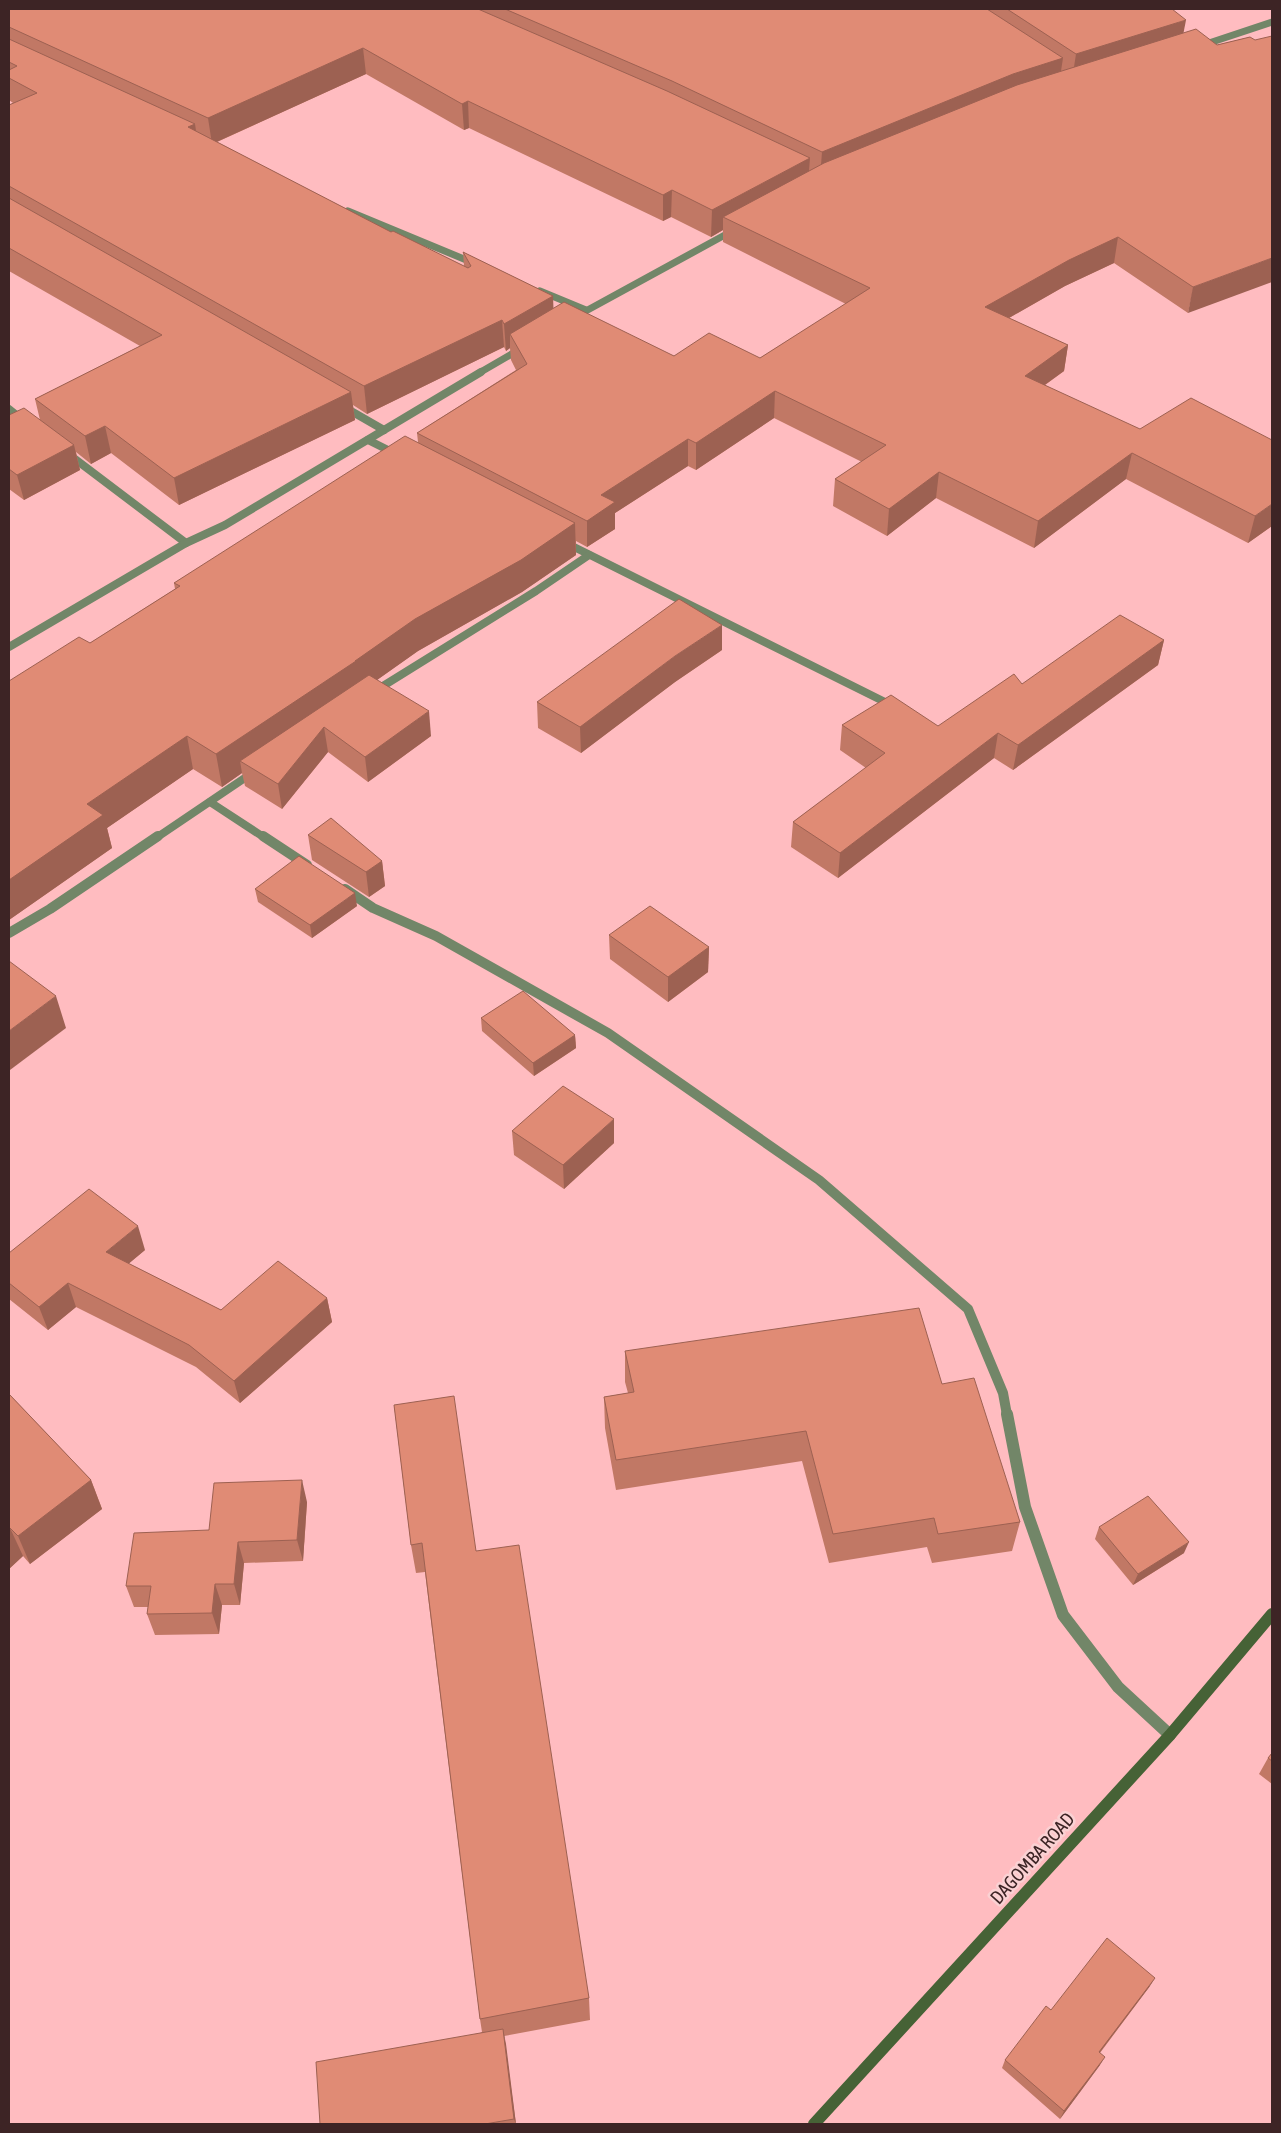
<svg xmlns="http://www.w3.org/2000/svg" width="1281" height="2133" viewBox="0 0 1281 2133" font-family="'Asap Condensed',sans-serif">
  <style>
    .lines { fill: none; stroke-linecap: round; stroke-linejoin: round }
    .street-far3 { stroke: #728668; stroke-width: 7 }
    .street-far2 { stroke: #728668; stroke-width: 8 }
    .street-far1 { stroke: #728668; stroke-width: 10 }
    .street { stroke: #728668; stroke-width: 12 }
    .secondary { stroke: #466236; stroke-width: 12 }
    .wall { fill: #c17865; fill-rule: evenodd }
    .shaded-wall { fill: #9d6152 }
    .building { fill: #e08b75; stroke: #9d6152 }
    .labels { text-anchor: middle; stroke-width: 5; stroke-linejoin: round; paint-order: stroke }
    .near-street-label { font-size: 19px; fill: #3d2425; stroke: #fad1d3 }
  </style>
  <rect width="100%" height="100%" fill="#ffbcc0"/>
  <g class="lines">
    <!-- street-far3 -->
    <g class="street-far3">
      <polyline points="1200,46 1272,22"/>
      <polyline points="348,211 476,264"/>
      <polyline points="540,291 586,310"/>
      <polyline points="573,318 734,230"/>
      <polyline points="479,373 522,348"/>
    </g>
    <!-- street-far2 -->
    <g class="street-far2">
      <polyline points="344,407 384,430"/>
      <polyline points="9,409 24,421"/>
      <polyline points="368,440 396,454"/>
      <polyline points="67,453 186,543"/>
      <polyline points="564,542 893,706"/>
      <polyline points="9,647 186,543 225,525 481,372"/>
      <polyline points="375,691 536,591 589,555"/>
      <polyline points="210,802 265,838"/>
      <polyline points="156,838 255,771"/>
    </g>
    <!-- street-far1 -->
    <g class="street-far1">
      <polyline points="263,836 307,865"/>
      <polyline points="345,889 373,908 436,936 608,1033 819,1180 968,1309 1003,1393 1007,1415"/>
      <polyline points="9,933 50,909 158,836"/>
    </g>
    <!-- street -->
    <polyline class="street" points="1007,1414 1025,1507 1063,1615 1118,1687 1170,1735"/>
    <!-- secondary -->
    <polyline class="secondary" points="814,2124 1170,1735 1272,1614"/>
  </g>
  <!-- wall -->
  <g class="wall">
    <path d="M9,9H1172L1183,33L1217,45L1250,37L1188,313L1114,263L1065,286L1009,318L1068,345L1064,371L1045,385L1272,526L1248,543L1126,479L1034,548L936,498L887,536L833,506L835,479L862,462L774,418L696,470L688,466L615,513V529L587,547L576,541V555L522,592L418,651L377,680L431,736L368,782L328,752L282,809L245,786L242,773L222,787L193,769L107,828L112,848L9,920V681L90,643L175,589L174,583L418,442L417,433L516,370L511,360L510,348L506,351L504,347L367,414L353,405L355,420L179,505L111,453L91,464L76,452L80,470L24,500L9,489V415L40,420L35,399L140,346L9,271V105L13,103L9,100ZM366,74L464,130L469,128L663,221L671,217L711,237L723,230V242L846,304L760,358L674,356L553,309V296L463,252L464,266L391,232L217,142Z"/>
    <polygon points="1164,640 1158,665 1013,770 994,758 838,878 791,847 793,822 866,768 840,750 842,725 938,726 1022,684"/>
    <polygon points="722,650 675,682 581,753 538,728 537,702"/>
    <polygon points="308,835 382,861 385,886 369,897 312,860"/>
    <polygon points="255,889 357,906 312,938 258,902"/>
    <polygon points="609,935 709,947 708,972 668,1002 610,959"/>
    <polygon points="481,1018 575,1035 576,1048 534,1076 482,1031"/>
    <polygon points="512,1131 614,1143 564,1189 514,1155"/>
    <polygon points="145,1250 128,1264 221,1310 327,1298 332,1322 240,1403 196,1367 76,1307 48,1330 9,1299 9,1253"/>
    <polygon points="625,1351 942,1384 1020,1522 1012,1551 932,1563 927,1547 829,1563 802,1461 616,1490 605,1428 604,1397 628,1393 625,1382"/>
    <polygon points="9,1394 91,1480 102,1509 30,1564 23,1556 9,1569"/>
    <polygon points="394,1405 476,1551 589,1998 590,2020 504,2036 516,2124 320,2124 482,2032 480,2019 425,1572 416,1573 411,1545"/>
    <polygon points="307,1502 303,1561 244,1563 240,1605 222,1605 219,1634 155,1635 147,1614 148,1607 134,1607 126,1586 209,1530"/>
    <polygon points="1099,1527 1184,1553 1133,1585 1095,1539"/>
    <polygon points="1272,1753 1272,1784 1259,1774 1268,1758"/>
    <polygon points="1150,1986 1100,2053 1100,2065 1060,2119 1002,2068 1005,2060 1051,2010"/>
  </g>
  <!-- shaded-wall -->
  <g class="shaded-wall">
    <polygon points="1186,20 1181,46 1072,80 1076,54"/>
    <polygon points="363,48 366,74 212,144 208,118"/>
    <polygon points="1063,58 1059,84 820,178 822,152 1013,74"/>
    <polygon points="468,101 469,128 464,130 462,104"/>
    <polygon points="195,124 199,150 188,127"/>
    <polygon points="810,158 808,184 723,217 723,230 711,237 712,210"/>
    <polygon points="672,190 671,217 663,221 663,195"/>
    <polygon points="1118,237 1114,263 1065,286 981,334 985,307 1069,260"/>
    <polygon points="1272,258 1272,282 1188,313 1193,287"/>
    <polygon points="553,296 554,323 510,334 510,348 506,351 504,324"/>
    <polygon points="502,320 504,347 367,414 364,386"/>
    <polygon points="1068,345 1064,371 1021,402 1025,376"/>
    <polygon points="775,391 774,418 696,470 696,443"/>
    <polygon points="351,392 355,420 179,505 174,478"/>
    <polygon points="105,426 111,453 91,464 85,436"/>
    <polygon points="688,439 688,466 615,513 615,529 587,547 587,521 601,495"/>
    <polygon points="74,445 80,470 24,500 17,475"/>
    <polygon points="1132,453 1126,479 1034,548 1038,521"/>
    <polygon points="939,472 936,498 887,536 889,509"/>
    <polygon points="1272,504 1272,526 1248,543 1255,516"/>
    <polygon points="575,523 576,555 522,592 418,651 360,692 240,761 242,773 222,787 216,754 415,619"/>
    <polygon points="722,625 722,650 675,682 581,753 580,727 675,656"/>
    <polygon points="1164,640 1158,665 1013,770 1018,745"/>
    <polygon points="429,711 431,736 368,782 365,757"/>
    <polygon points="324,727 328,752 282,809 278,784"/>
    <polygon points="998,733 994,758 838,878 840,853"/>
    <polygon points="187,736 193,769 107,828 112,848 9,920 9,880 87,804"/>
    <polygon points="382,861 385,886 369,897 366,872"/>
    <polygon points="355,893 357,906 312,938 310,925"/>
    <polygon points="709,947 708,972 668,1002 668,977"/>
    <polygon points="56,996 66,1028 10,1070 9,1067 9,1031"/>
    <polygon points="575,1035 576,1048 534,1076 533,1063"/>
    <polygon points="614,1119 614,1143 564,1189 563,1165"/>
    <polygon points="138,1226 145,1250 114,1276 106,1252"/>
    <polygon points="68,1283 76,1307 48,1330 39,1307"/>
    <polygon points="327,1298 332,1322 240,1403 234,1381"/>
    <polygon points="91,1480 102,1509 30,1564 18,1536"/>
    <polygon points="302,1480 307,1502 303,1561 297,1540"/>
    <polygon points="10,1528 23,1556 9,1569 9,1529"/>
    <polygon points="238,1542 244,1563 240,1605 234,1584"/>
    <polygon points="1189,1542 1184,1553 1133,1585 1138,1574"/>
    <polygon points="215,1584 222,1605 219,1634 212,1613"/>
    <polygon points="1155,1978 1150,1986 1094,2060 1099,2052"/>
    <polygon points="503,2029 506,2044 516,2124 514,2119"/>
    <polygon points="1105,2057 1100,2065 1060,2119 1064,2111"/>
  </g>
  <!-- building -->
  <g class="building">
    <polygon points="9,9 478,9 667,91 810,158 712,210 672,190 663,195 468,101 462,104 363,48 208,118 9,27"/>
    <polygon points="505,9 987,9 1063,58 1013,74 822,152 672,81"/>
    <polygon points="1007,9 1172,9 1186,20 1076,54"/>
    <polygon points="1196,29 1217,45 1250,37 1255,40 1272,36 1272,258 1193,287 1118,237 1069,260 985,307 1068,345 1025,376 1140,429 1191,398 1272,440 1272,504 1255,516 1132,453 1038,521 939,472 889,509 835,479 886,445 775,391 696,443 688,439 601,495 615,502 587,521 417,433 527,364 510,334 564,302 674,356 709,333 760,358 870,288 723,217 824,163 1017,85"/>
    <polygon points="9,39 195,124 188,127 391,232 393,231 468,268 471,266 463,252 553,296 504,324 502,320 364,386 9,186 9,105 37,93 9,78 9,70 17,66 9,62"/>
    <polygon points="9,198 351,392 174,478 105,426 85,436 35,399 162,335 9,248"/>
    <polygon points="24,408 74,445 17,475 9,469 9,415"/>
    <polygon points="405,436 575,523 521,560 415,619 355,661 356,661 216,754 187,736 87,804 103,815 9,880 9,681 79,637 90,643 180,586 174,583"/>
    <polygon points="679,599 722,625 675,656 580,727 537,702"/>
    <polygon points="1120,615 1164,640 1018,745 998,733 840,853 793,822 885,753 842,725 891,695 938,726 1014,674 1022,684"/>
    <polygon points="369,675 429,711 365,757 324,727 278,784 240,761"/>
    <polygon points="331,818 382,861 366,872 308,835"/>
    <polygon points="299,856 355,893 310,925 255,889"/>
    <polygon points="650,906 709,947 668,977 609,935"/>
    <polygon points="9,961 56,996 9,1031"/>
    <polygon points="523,991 575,1035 533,1063 481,1018"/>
    <polygon points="563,1086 614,1119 563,1165 512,1131"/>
    <polygon points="89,1189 138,1226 106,1252 221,1310 278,1261 327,1298 234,1381 189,1345 68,1283 39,1307 9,1283 9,1253"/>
    <polygon points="919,1308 942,1384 974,1378 1020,1522 938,1534 934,1518 833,1534 806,1431 616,1460 604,1397 634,1392 625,1351"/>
    <polygon points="9,1394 91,1480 18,1536 10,1528 9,1529"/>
    <polygon points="454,1396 476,1551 519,1545 589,1998 480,2019 422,1543 411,1545 394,1405"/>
    <polygon points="302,1480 297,1540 238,1542 234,1584 215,1584 212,1613 147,1614 151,1586 126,1586 134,1533 209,1530 214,1483"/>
    <polygon points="1148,1496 1189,1542 1138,1574 1099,1527"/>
    <polygon points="1272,1753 1272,1761 1268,1758"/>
    <polygon points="1107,1938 1155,1978 1099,2052 1105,2057 1064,2111 1005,2060 1046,2006 1051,2010"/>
    <polygon points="503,2029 514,2119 485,2124 320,2124 316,2062"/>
  </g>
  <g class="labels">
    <!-- near-street labels -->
    <g class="near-street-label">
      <text transform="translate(1032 1858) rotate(-48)" y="7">DAGOMBA ROAD</text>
    </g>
  </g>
  <!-- border -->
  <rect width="1281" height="2133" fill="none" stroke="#3d2425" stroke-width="20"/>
</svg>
